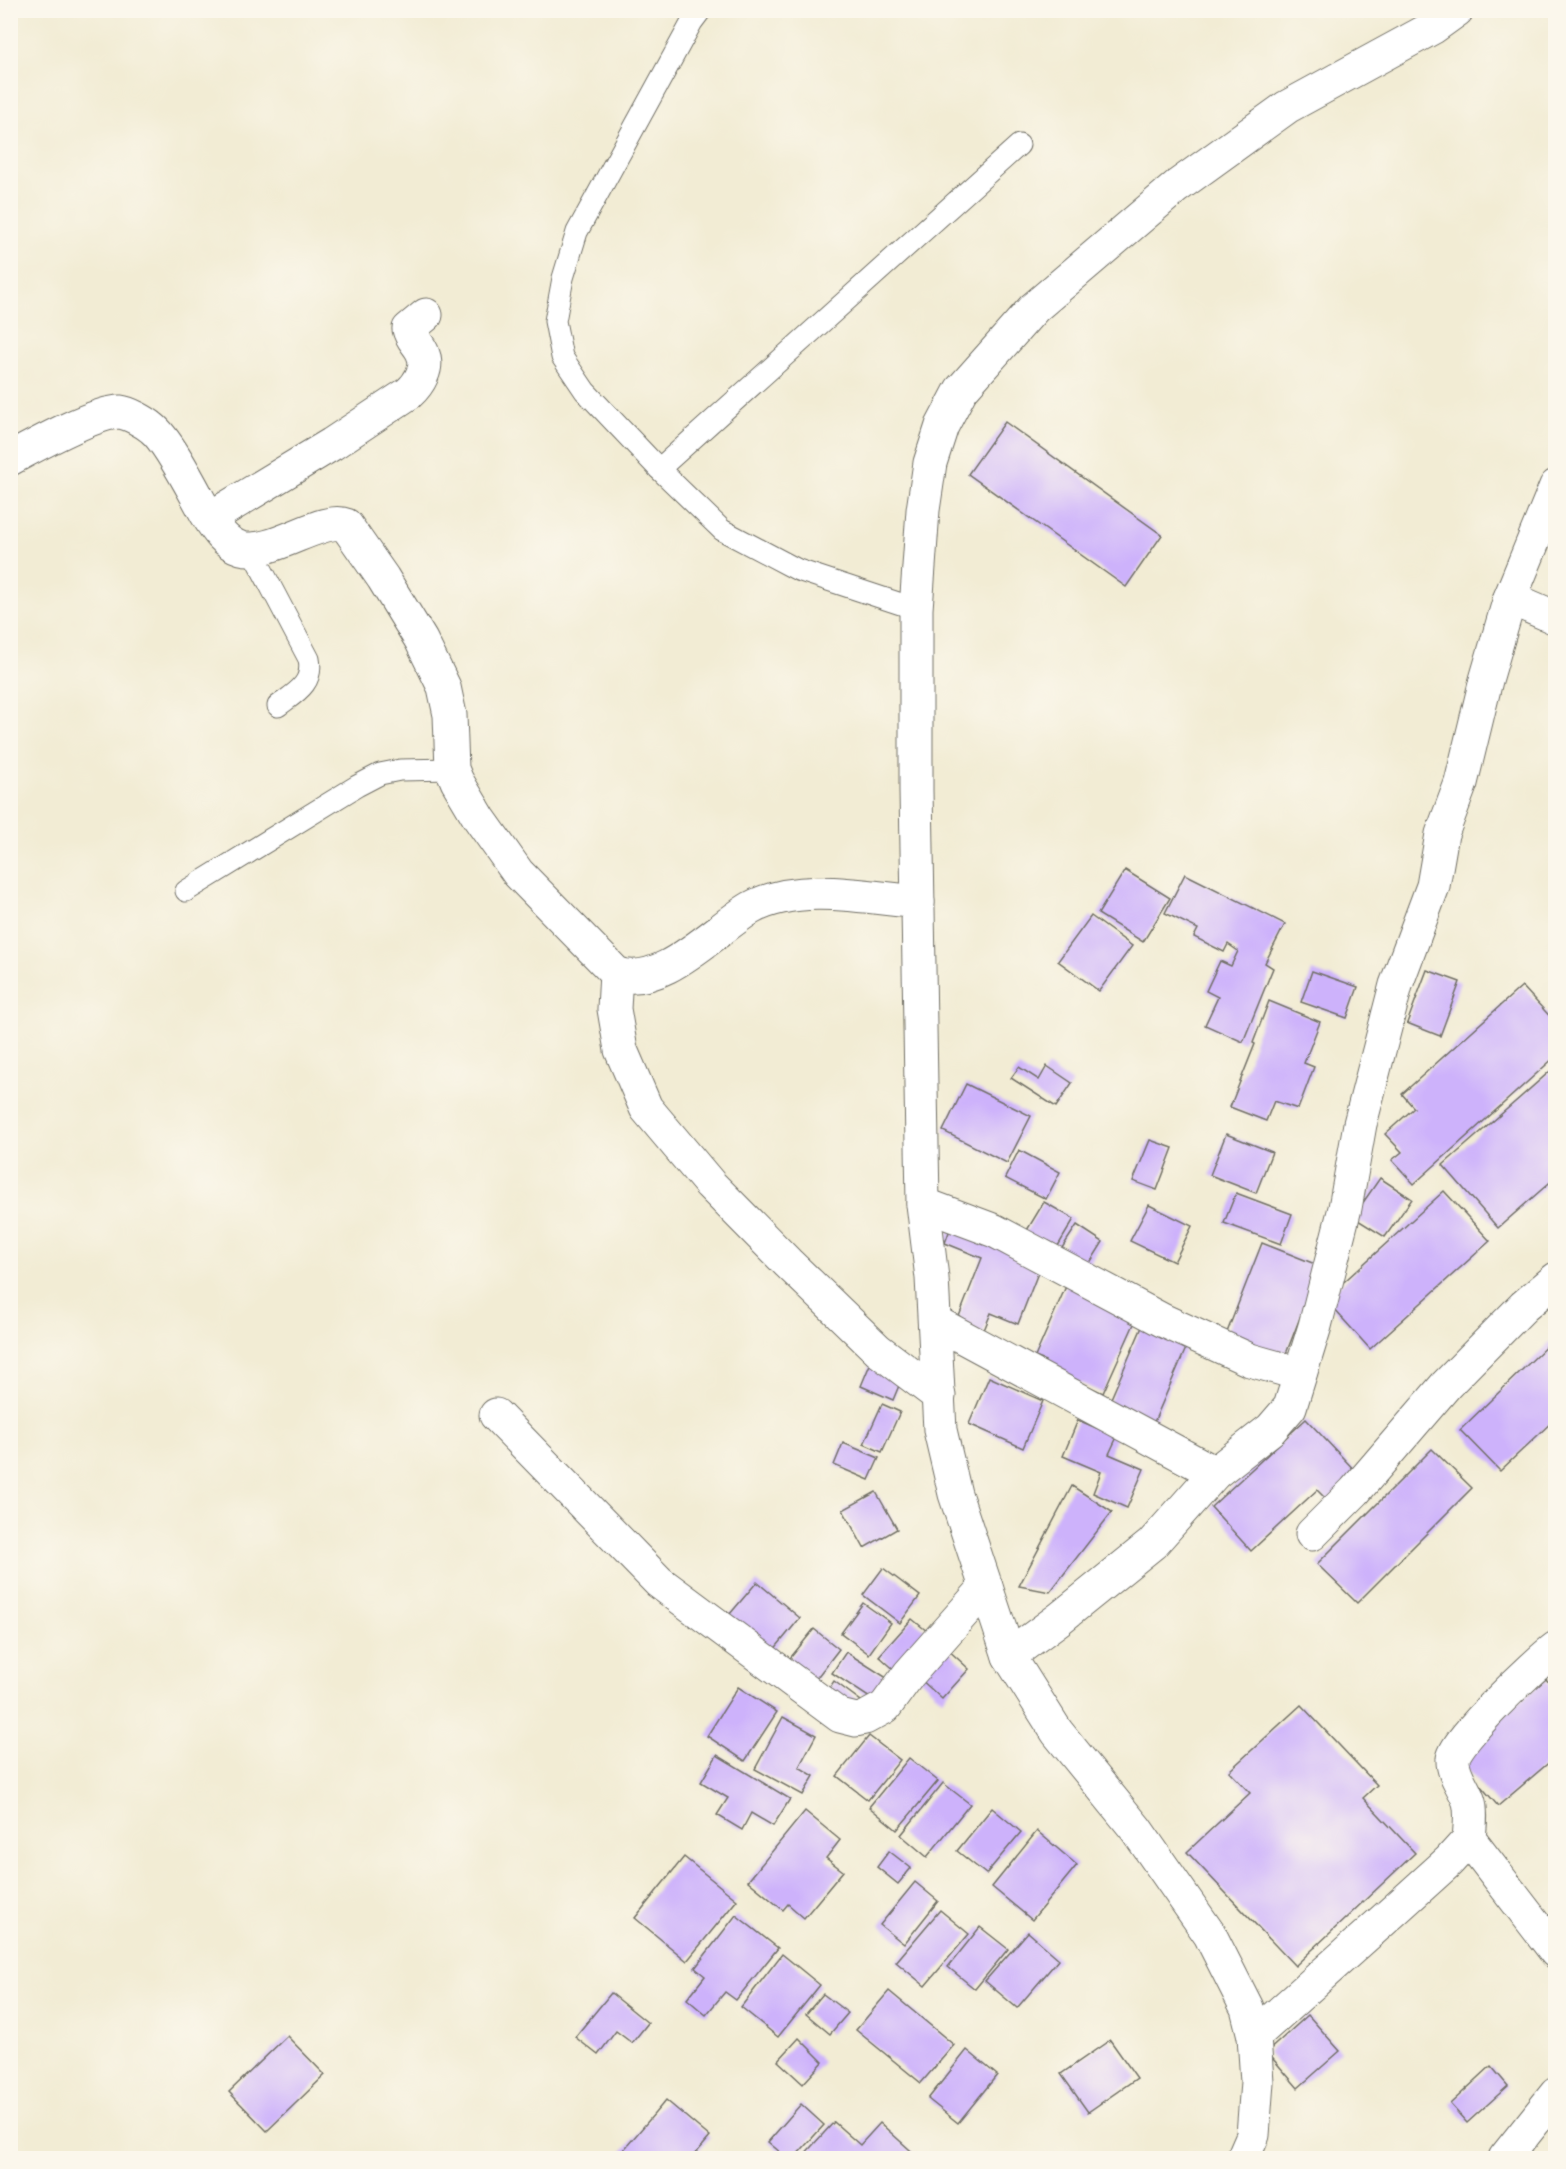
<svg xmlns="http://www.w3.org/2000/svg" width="1566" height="2169" viewBox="0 0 1566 2169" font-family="Pangolin,sans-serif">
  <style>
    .building { fill: #cdb2fb }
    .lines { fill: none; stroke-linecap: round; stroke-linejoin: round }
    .service-casing { stroke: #716f66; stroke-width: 23 }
    .minor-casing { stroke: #716f66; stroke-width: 35 }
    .tertiary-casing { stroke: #716f66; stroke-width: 35 }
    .service { stroke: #fff; stroke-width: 21 }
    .minor { stroke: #fff; stroke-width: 33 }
    .tertiary { stroke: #fff; stroke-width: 33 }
  </style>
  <rect width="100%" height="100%" fill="#fbf7ec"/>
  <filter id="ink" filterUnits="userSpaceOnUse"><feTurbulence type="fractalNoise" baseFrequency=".0167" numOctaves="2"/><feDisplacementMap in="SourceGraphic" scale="12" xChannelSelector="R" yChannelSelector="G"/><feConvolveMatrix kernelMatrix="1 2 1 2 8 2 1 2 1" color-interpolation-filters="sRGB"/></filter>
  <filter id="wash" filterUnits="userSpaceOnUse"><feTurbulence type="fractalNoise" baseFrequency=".008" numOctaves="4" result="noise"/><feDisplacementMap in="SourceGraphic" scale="24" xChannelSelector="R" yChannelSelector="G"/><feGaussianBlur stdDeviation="1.35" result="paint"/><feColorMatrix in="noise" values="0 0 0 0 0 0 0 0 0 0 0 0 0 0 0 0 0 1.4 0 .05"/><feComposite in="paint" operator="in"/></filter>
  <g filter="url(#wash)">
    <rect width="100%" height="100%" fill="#f2ecd4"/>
    <g id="blocks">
      <!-- building -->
      <g class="building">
        <polygon points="1005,422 1162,535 1126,587 968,474"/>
        <polygon points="1125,870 1170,898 1143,942 1098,914"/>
        <polygon points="1185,874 1285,924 1265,963 1273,968 1243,1042 1205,1025 1218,997 1206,991 1220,961 1231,966 1238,951 1228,944 1224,952 1194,937 1198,929 1165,913"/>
        <polygon points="1091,916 1132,946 1099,991 1058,961"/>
        <polygon points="1427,970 1460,982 1440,1036 1407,1023"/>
        <polygon points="1312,971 1358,987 1347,1018 1301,1002"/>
        <polygon points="1522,986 1556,1023 1556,1056 1414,1184 1392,1160 1402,1152 1385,1134 1414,1108 1402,1094"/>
        <polygon points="1269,1001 1320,1022 1304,1063 1314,1067 1298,1109 1274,1101 1266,1121 1230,1107 1255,1044 1253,1043"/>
        <polygon points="1047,1066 1072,1083 1056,1107 1011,1078 1019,1067 1039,1080"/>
        <polygon points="1556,1066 1556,1177 1498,1228 1443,1165"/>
        <polygon points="966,1084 1031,1116 1007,1163 943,1131"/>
        <polygon points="1226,1134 1272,1152 1256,1193 1210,1175"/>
        <polygon points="1150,1140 1173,1148 1157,1190 1133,1181"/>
        <polygon points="1019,1150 1060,1172 1046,1199 1005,1178"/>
        <polygon points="1380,1178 1412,1199 1385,1237 1353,1217"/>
        <polygon points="1444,1191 1490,1241 1370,1349 1325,1299"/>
        <polygon points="1236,1193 1292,1214 1281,1244 1224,1223"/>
        <polygon points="1044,1202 1074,1219 1058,1246 1049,1241 1042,1252 1021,1240"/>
        <polygon points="1149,1205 1192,1226 1174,1262 1130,1241"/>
        <polygon points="954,1218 1043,1260 1018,1324 991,1313 982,1335 956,1324 982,1258 945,1243"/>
        <polygon points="1077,1225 1103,1242 1083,1274 1056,1257"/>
        <polygon points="1262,1243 1320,1266 1282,1364 1224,1340"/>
        <polygon points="1067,1284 1138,1315 1103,1393 1076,1381 1038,1375 1045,1361 1035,1357"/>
        <polygon points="1142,1327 1187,1346 1154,1422 1109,1403"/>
        <polygon points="1556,1337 1556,1418 1500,1471 1460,1430"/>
        <polygon points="871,1362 903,1376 893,1400 861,1386"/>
        <polygon points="989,1377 1043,1401 1023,1448 969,1424"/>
        <polygon points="882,1404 900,1412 882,1452 864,1444"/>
        <polygon points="1306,1419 1361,1477 1332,1505 1317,1490 1251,1551 1211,1507"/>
        <polygon points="1078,1420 1117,1437 1109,1454 1144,1469 1127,1508 1093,1493 1101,1472 1063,1456"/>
        <polygon points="843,1443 879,1458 869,1480 834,1465"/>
        <polygon points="1432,1449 1472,1488 1357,1603 1317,1564"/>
        <polygon points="1072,1486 1112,1512 1050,1592 1019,1586"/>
        <polygon points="876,1492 897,1529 864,1548 843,1510"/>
        <polygon points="883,1568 920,1596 900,1623 863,1595"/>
        <polygon points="757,1582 800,1618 768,1657 724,1621"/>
        <polygon points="863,1603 891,1623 869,1654 841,1633"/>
        <polygon points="912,1619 933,1636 899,1674 879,1656"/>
        <polygon points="814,1629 839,1649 808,1689 782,1668"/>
        <polygon points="945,1647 969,1669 942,1699 918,1677"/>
        <polygon points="846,1652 890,1680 876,1702 832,1673"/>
        <polygon points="1546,1679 1556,1691 1556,1764 1552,1760 1498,1806 1455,1756"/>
        <polygon points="834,1681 865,1704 855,1718 824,1696"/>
        <polygon points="738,1687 777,1712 745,1761 707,1736"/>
        <polygon points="1301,1705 1377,1785 1363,1798 1415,1853 1295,1966 1187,1852 1250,1793 1229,1771"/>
        <polygon points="783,1717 816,1735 799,1767 814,1776 803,1795 755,1769"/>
        <polygon points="869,1736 900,1760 868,1800 837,1776"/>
        <polygon points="717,1755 790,1799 773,1826 751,1813 742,1830 717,1815 728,1798 701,1782"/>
        <polygon points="909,1758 938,1781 897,1830 869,1807"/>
        <polygon points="943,1783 970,1804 927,1857 901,1835"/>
        <polygon points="992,1808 1021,1832 986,1874 957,1851"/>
        <polygon points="805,1811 840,1840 826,1858 843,1871 804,1918 788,1904 783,1910 748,1881"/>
        <polygon points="1037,1831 1077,1865 1032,1920 992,1887"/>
        <polygon points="889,1851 911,1868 898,1884 877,1867"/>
        <polygon points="684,1857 737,1900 687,1961 635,1918"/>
        <polygon points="915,1882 938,1901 904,1944 880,1925"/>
        <polygon points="940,1910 969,1934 925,1986 896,1962"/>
        <polygon points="736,1915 778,1948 736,2000 725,1992 706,2015 687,1999 705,1976 695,1968"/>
        <polygon points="980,1927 1008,1949 975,1989 948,1967"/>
        <polygon points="1028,1932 1059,1959 1017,2008 985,1981"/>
        <polygon points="782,1954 820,1985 778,2037 741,2007"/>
        <polygon points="889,1991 954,2045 921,2083 856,2030"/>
        <polygon points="611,1993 648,2023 632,2043 616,2031 598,2055 575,2037"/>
        <polygon points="823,1994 848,2013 830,2034 806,2014"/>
        <polygon points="1308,2015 1340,2051 1298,2088 1267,2052"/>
        <polygon points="287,2036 325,2075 267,2131 229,2092"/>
        <polygon points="799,2038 823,2062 803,2084 778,2061"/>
        <polygon points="1110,2040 1137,2078 1088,2112 1061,2074"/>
        <polygon points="967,2050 997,2075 958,2123 928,2099"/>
        <polygon points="1491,2066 1508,2086 1467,2123 1450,2104"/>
        <polygon points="666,2100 710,2137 692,2158 628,2158 621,2153"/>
        <polygon points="801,2104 824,2125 794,2158 787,2158 768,2142"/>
        <polygon points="834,2122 860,2145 880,2123 919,2158 801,2158"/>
      </g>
    </g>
  </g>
  <g filter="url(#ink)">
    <use href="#blocks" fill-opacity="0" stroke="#716f66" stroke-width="1.5"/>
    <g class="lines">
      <!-- service casing -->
      <g class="service-casing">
        <g id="service">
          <polyline points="701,10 692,22 577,232 563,278 555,321 562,357 585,391 659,469 722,530 798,570 916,609"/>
          <polyline points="659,469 1019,145"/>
          <path d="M251,549L309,659C314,684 295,693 278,706"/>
          <polyline points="186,891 357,786 380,774 400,770 452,769"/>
        </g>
      </g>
      <!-- minor casing -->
      <g class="minor-casing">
        <g id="minor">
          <path d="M10,459C34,446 95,412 120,412C129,413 145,422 152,428C169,441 194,492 206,513C215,527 224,543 241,548C273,556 322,515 346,525L383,578L421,640L444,687L450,715L452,769L457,781L479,818L518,873L616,973C660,991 715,929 751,908C798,882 866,897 918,902"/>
          <path d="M210,518L332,444L409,393C419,384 429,368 423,354C420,345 411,339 409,329L426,315"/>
          <polyline points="1510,598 1556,618"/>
          <polyline points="616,973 614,1009 621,1050 646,1108 710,1184 788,1263 878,1350 939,1396"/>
          <polyline points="923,1204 995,1231 1162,1320 1250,1360 1300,1374"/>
          <polyline points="935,1322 1215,1473"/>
          <polyline points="496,1415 659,1582 840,1716 856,1720 865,1718 885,1707 909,1674 986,1587"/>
          <polyline points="1312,1534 1355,1491 1446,1385 1524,1306 1556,1279"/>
          <polyline points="1009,1656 1059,1619 1152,1544 1215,1473 1271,1429 1290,1407 1315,1326 1345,1208 1360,1124 1396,985 1433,886 1442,834 1461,783 1486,680 1510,598 1556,486"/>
          <polyline points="1469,1839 1556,1952"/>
          <path d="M1254,2036L1397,1908L1449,1861L1469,1839C1470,1827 1472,1813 1469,1802C1465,1788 1452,1774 1453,1759C1453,1742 1538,1661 1556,1648"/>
          <polyline points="1505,2158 1556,2094"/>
        </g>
      </g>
      <!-- tertiary casing -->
      <g class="tertiary-casing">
        <polyline id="tertiary" points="1243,2158 1253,2135 1257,2082 1254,2036 1247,2008 1210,1935 1136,1829 1057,1732 1009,1656 955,1494 940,1430 932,1278 923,1204 916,790 916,609 923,510 930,463 942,426 961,390 1034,308 1176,187 1287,107 1432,28 1457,10"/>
      </g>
      <!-- service -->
      <use href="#service" class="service"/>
      <!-- minor -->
      <use href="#minor" class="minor"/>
      <!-- tertiary -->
      <use href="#tertiary" class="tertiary"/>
    </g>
  </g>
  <!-- margin -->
  <rect width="1566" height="2169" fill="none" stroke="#fbf7ec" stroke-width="36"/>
</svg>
